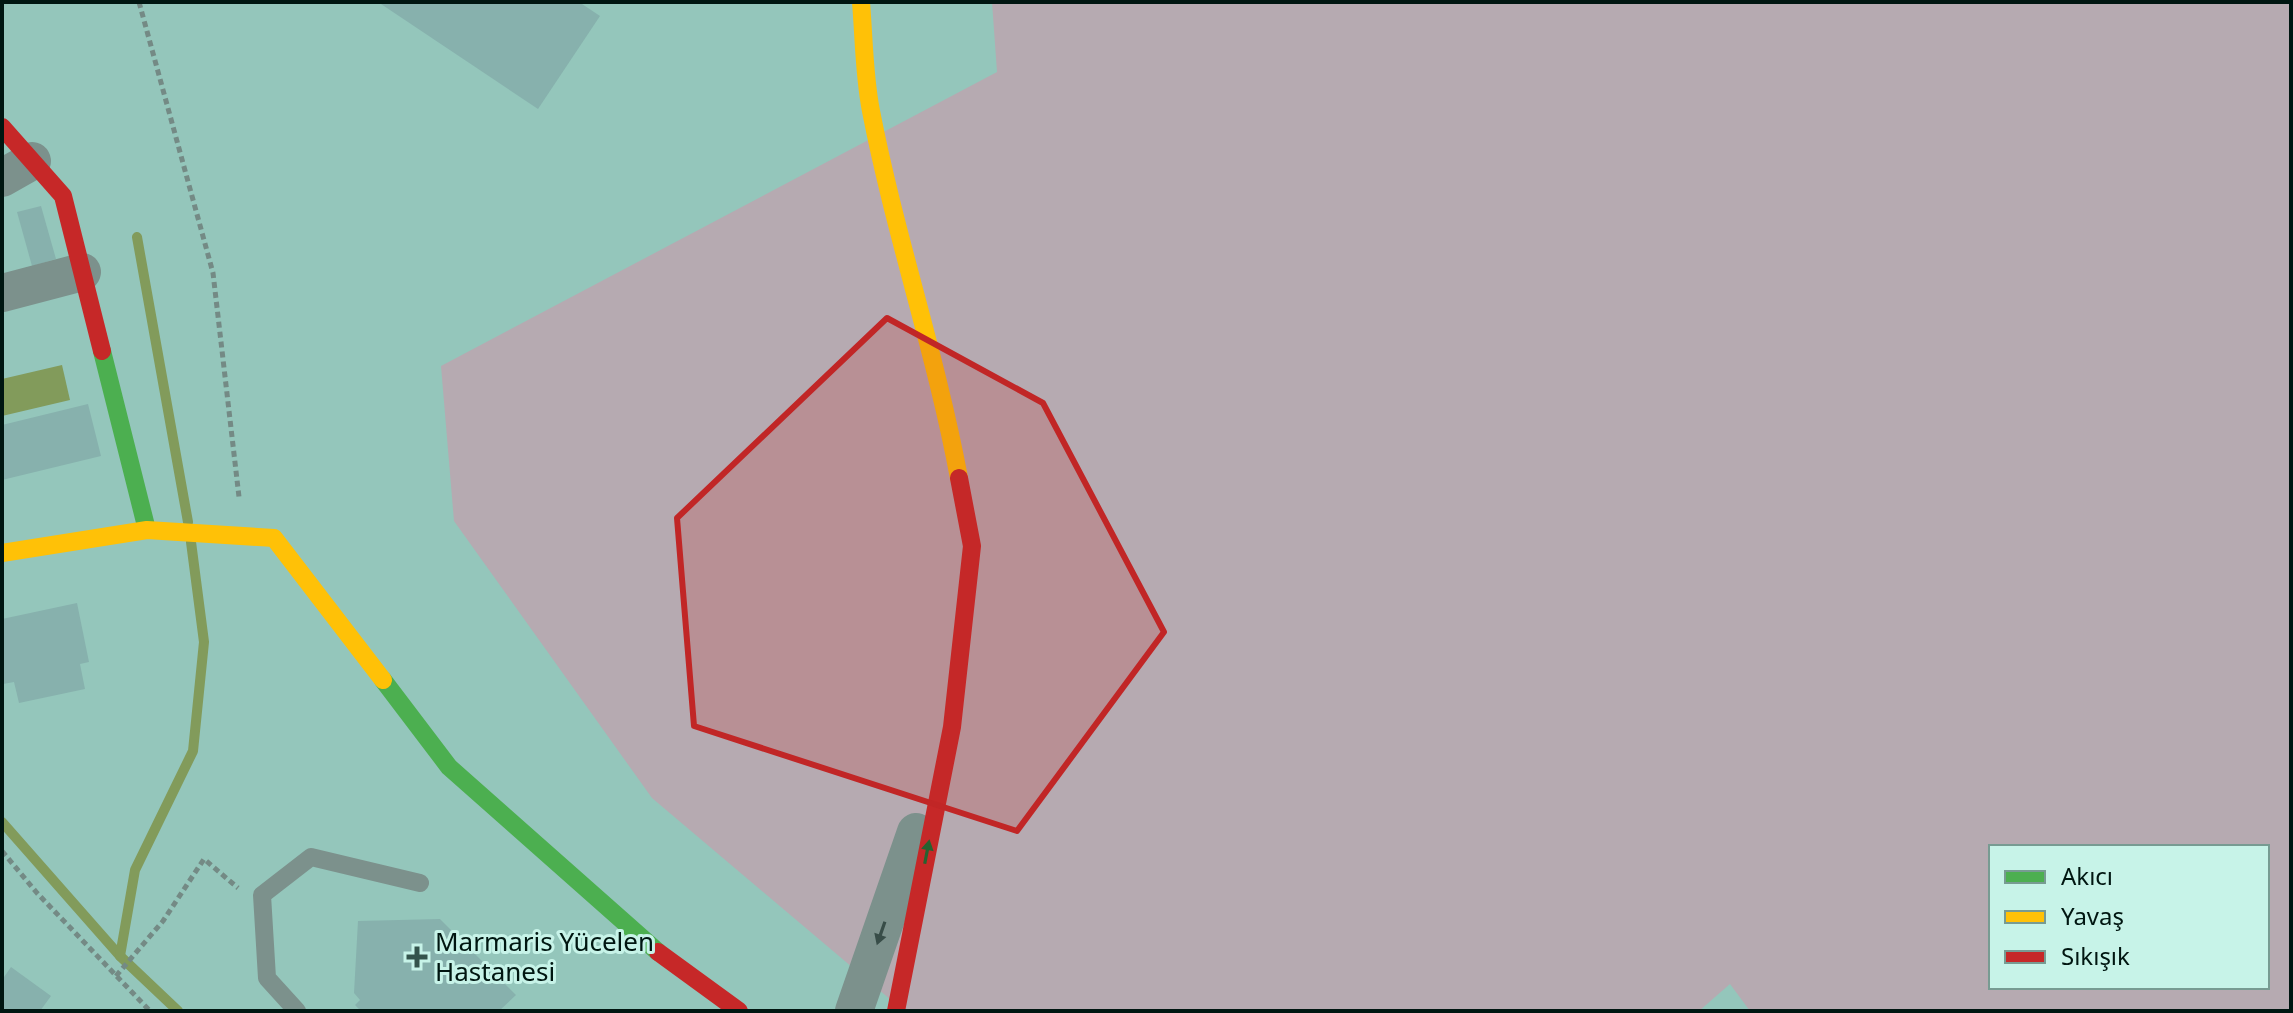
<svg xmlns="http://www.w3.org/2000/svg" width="2293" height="1013" viewBox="0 0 2293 1013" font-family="'Noto Sans',sans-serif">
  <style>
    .green { fill: #b6aab1; fill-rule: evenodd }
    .water { fill: #829b5b }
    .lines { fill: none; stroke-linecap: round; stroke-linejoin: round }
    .stream { stroke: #829b5b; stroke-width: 10 }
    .building { fill: #87b1ad }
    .path { stroke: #748a85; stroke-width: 5; stroke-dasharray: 6 4; stroke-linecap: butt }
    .lane { stroke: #7c918c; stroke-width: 18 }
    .street { stroke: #7c918c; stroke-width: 38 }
    .fast { stroke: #4caf50; stroke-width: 18 }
    .slow { stroke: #ffc107; stroke-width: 18 }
    .jam { stroke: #c62828; stroke-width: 18 }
    .oneway { fill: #266230 }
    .oneway2 { fill: #384d48 }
    .marked { fill: #c12626; fill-opacity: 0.2; stroke: #c12626; stroke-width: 6; stroke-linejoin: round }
    .poi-dot { fill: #34544c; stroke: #c7f3e8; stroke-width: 3 }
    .labels { text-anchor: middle; stroke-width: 6; stroke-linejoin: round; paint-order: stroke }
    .poi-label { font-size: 26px; fill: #001611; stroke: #c7f3e8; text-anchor: start }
  </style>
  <rect width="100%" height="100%" fill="#94c6bb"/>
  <!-- green -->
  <path class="green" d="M992,2H2291V1011H1750L1730,984L1699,1011H904L652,798L454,521L441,366L997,72ZM1991,847H2267V987H1991Z"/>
  <!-- water -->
  <polygon class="water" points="62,365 70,400 2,416 2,379"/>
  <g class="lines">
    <!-- stream -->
    <g class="stream">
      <polyline points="137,237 188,522"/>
      <polyline points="2,822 120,956 178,1011"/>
      <polyline points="120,956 135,870 193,751 204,642 191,542"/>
    </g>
  </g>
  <!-- building -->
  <g class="building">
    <polygon points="378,2 579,2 600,16 538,109"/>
    <polygon points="41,206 56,259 32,266 17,212"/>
    <polygon points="88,404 101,456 2,480 2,425"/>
    <polygon points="77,603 89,662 80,664 85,689 19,703 14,682 3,684 2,681 2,619"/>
    <polygon points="440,919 516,995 499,1011 361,1011 355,1005 360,1000 354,993 358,921"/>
    <polygon points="11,967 51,996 40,1011 2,1011 2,980"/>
  </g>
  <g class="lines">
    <!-- path -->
    <g class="path">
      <polyline points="139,2 213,273 239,497"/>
      <polyline points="2,851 37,893 150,1011"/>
      <polyline points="116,976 163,921 204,859 238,888"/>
    </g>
    <!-- lane -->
    <polyline class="lane" points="297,1011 267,978 262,895 311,857 420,883"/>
    <!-- street -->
    <g class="street">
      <polyline points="2,178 32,161"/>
      <polyline points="2,293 82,272"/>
      <polyline points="854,1011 916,832"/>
    </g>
    <!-- fast -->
    <g class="fast">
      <polyline points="102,351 147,530"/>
      <polyline points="383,680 449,767 658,952"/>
    </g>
    <!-- slow -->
    <g class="slow">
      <path d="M861,2C864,38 864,76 871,111C895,235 936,354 959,478"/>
      <polyline points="2,553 147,530 274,538 383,680"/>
    </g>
    <!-- jam -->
    <g class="jam">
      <polyline points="2,127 63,196 102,351"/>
      <polyline points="658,952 739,1011"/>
      <polyline points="896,1011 952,727 972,546 959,478"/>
    </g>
  </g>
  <!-- one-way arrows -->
  <defs><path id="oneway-solid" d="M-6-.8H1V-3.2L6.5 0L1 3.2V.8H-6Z" transform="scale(2)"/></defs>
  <use class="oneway" href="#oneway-solid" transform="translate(927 852) rotate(-79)"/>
  <use class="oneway2" href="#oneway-solid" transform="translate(881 933) rotate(109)"/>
  <!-- marked area -->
  <path class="marked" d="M887,318L1043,403L1164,632L1017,831L694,726L677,518Z"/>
  <!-- markers -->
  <path class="poi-dot" d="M413 945h8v8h8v8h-8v8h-8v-8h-8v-8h8z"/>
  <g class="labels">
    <!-- poi labels -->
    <g class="poi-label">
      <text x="435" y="951">Marmaris Yücelen<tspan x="435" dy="30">Hastanesi</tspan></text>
    </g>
  </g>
  <!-- border -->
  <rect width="2293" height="1013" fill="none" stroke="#001611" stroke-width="8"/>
  <!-- legend -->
  <rect x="1989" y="845" width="280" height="144" fill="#c7f3e8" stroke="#779b92" stroke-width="2"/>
  <rect x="2005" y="871" width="40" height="12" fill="#4caf50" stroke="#779b92" stroke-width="2"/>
  <text x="2061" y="885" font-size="24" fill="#001611">Akıcı</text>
  <rect x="2005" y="911" width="40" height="12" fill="#ffc107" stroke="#779b92" stroke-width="2"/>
  <text x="2061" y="925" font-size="24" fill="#001611">Yavaş</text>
  <rect x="2005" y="951" width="40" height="12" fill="#c62828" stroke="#779b92" stroke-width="2"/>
  <text x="2061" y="965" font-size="24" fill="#001611">Sıkışık</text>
</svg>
